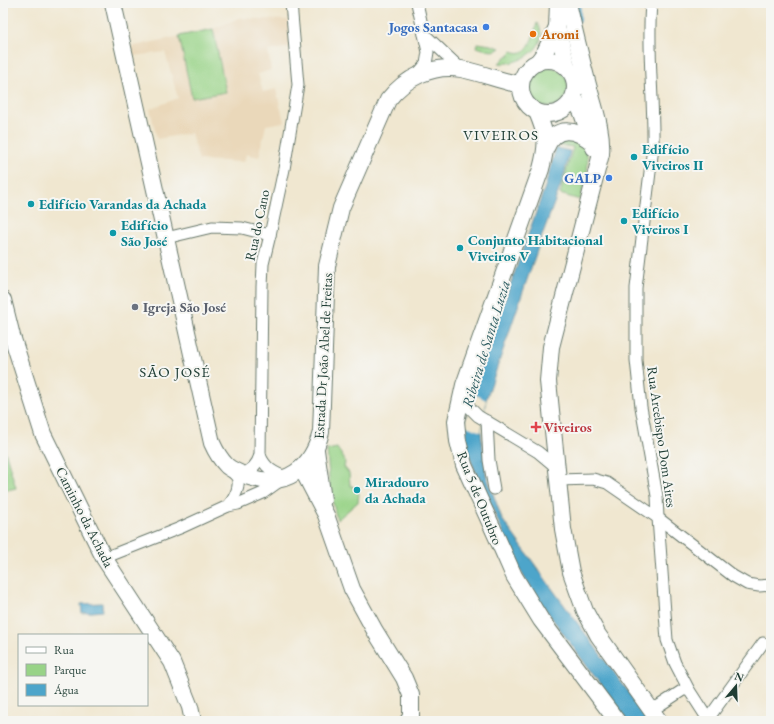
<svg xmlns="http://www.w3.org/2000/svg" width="774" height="724" viewBox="0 0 774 724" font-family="'EB Garamond',serif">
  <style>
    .built { fill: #ead8ba }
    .green { fill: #98d387; stroke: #5c885e }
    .water { fill: #4da5ca; stroke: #36717f }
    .pier { fill: #f0e7d0 }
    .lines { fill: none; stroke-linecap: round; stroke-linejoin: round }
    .stream { stroke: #4da5ca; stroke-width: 3.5 }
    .street-casing { stroke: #68786b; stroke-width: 13 }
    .secondary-casing { stroke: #68786b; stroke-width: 18 }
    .street { stroke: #fff; stroke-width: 11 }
    .secondary { stroke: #fff; stroke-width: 16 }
    .shop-dot { fill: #3f7fe0; stroke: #f6f6f2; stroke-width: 1.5 }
    .food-dot { fill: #e8710a; stroke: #f6f6f2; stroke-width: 1.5 }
    .culture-dot { fill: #0f9aa8; stroke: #f6f6f2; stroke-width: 1.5 }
    .worship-dot { fill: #6b7280; stroke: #f6f6f2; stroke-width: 1.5 }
    .health-dot { fill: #e0444e; stroke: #f6f6f2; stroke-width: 1.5 }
    .labels { text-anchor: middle; stroke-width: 4; stroke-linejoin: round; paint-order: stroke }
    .shop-label { font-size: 14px; font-weight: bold; fill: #366cbe; stroke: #f6f6f2; text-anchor: end }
    .food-label { font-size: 14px; font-weight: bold; fill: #c56008; stroke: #f6f6f2; text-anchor: start }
    .culture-label { font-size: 14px; font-weight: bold; fill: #0d838f; stroke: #f6f6f2; text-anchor: start }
    .street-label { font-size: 14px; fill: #1f3d34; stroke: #f6f6f2 }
    .worship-label { font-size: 14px; font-weight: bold; fill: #5b616d; stroke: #f6f6f2; text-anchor: start }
    .health-label { font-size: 14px; font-weight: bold; fill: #be3a42; stroke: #f6f6f2; text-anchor: start }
    .neighbourhood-label { font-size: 15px; letter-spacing: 1px; fill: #1f3d34; stroke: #f6f6f2 }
    .water-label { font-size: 15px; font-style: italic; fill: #2d5c61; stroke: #f6f6f2 }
  </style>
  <rect width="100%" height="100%" fill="#f6f6f2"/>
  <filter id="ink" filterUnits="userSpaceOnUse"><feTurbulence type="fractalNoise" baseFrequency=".025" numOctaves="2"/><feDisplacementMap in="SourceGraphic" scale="8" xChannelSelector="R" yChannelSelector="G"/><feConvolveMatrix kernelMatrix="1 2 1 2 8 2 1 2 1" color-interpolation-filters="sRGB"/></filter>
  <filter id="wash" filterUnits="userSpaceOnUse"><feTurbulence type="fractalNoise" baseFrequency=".012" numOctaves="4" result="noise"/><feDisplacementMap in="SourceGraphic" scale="16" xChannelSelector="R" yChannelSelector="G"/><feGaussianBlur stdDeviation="0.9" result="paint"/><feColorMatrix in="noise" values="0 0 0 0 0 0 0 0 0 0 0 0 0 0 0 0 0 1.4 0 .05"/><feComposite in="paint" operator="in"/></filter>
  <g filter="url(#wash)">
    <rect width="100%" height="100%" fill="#f0e7d0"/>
    <!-- built -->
    <polygon class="built" points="239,18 288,20 291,47 268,51 271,70 258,74 263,92 276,89 284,122 266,125 259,157 246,154 244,162 199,160 191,133 157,139 150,109 178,98 165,52 133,56 130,47 213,29"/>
    <!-- green -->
    <g class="green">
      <path d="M537,23C553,46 519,66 499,63L508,55L510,56L509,54L512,51C530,59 533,34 537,23Z"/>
      <polygon points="213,29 226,92 192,98 179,36"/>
      <path d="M477,43L491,45L500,48C493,54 485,49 476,47Z"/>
      <circle cx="548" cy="87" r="20"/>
      <path d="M567,137L583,143C593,163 585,180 580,200L560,194L573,147L556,145L559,141Z"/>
      <polygon points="3,444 16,488 3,491"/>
      <path d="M337,448C341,455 347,459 344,467L349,473L350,485L355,488L359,494L358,502L337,520L330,491L327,450Z"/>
    </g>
    <!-- water -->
    <g class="water">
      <polygon points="556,148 570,151 562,182 543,233 486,400 481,432 486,474 502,519 556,594 650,721 627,721 532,591 520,570 472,464 467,447 464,425 466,416 482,364 545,187"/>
      <polygon points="102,603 103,611 82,613 81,604"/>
    </g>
    <!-- pier -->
    <polygon class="pier" points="473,393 486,400 481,432 464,425"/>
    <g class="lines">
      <!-- stream -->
      <polyline class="stream" points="579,3 579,20"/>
    </g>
  </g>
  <g filter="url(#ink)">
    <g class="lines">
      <!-- street casing -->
      <g class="street-casing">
        <g id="street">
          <path d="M651,3C647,51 654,99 653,147L636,288V360L641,407L657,496L658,518L667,640L675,663L689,690L709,721"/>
          <polyline points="424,34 461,69"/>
          <polyline points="416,76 426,64 428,52 417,3"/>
          <polyline points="166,238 212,227 242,228 270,235"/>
          <polyline points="462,392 470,408 478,416 538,452 556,467"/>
          <polyline points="487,421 489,460 494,489"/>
          <path d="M260,455C265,468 274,473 286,477"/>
          <path d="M242,474C252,470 257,465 260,455L262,287L263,264L270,235L284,169L298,85L291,3"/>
          <polyline points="558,480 593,479 607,483 658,518 733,576 747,584 759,586 771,585"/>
          <path d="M228,506C234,499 241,487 237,477C235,475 232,472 230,469"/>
          <polyline points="104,558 180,528 228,506 238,504 263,493 281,480"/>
          <polyline points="651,711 683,690 689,690"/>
          <polyline points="708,719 763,643"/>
        </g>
      </g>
      <!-- secondary casing -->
      <g class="secondary-casing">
        <g id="secondary">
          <path d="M113,3L212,443C216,452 220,459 227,466C233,471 242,474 249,477C286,489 312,468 321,432L327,266L341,208L388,100C405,78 433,64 461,69C482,73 501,81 521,85"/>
          <polyline points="558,3 557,27 567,67"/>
          <path d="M568,3C574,30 581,58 588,85C594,107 603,131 601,154L551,347L548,381L563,529L571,572L577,589L585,611L598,635L659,721"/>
          <circle cx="548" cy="87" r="27"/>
          <polyline points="537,63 545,52 557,27"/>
          <polyline points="574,97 582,113 594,148"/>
          <path d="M537,112C547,136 548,143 541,169L464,385L456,421L458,441L464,465L503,551L514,576L541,620L617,721"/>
          <path d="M546,148C556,124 576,129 593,143"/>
          <polyline points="3,300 12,336 43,434 104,558 172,662 190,707 193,721"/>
          <polyline points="316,450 323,500"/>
          <polyline points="302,469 326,515 352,589 375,631 404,678 411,695 411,717 408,721"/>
        </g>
      </g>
      <!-- street -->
      <use href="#street" class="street"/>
      <!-- secondary -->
      <use href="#secondary" class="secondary"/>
    </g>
  </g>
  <!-- markers -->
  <g class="shop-dot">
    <circle cx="486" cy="27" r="4"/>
    <circle cx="609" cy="178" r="4"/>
  </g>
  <circle class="food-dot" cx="533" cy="34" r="4"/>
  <g class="culture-dot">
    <circle cx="634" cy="157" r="4"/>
    <circle cx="31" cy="204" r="4"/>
    <circle cx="624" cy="221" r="4"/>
    <circle cx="113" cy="233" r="4"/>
    <circle cx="460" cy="248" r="4"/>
    <circle cx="357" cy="490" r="4"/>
  </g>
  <circle class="worship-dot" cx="135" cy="307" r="4"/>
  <path class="health-dot" d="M534 421h4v4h4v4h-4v4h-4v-4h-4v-4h4z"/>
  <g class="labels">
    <!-- shop labels -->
    <g class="shop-label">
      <text x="478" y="32">Jogos Santacasa</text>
      <text x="601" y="183">GALP</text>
    </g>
    <!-- food labels -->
    <g class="food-label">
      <text x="541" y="39">Aromi</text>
    </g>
    <!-- culture labels -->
    <g class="culture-label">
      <text x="642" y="154">Edifício<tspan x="642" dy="16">Viveiros II</tspan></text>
      <text x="39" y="209">Edifício Varandas da Achada</text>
      <text x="632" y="218">Edifício<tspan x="632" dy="16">Viveiros I</tspan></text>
      <text x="121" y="230">Edifício<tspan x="121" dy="16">São José</tspan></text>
      <text x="468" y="245">Conjunto Habitacional<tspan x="468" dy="16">Viveiros V</tspan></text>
      <text x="365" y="487">Miradouro<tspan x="365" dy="16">da Achada</tspan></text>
    </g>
    <!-- street labels -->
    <g class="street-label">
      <text transform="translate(257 225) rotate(-78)" y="5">Rua do Cano</text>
      <text transform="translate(323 356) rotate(-87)" y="5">Estrada Dr João Abel de Freitas</text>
      <text transform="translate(662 437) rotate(82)" y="5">Rua Arcebispo Dom Aires</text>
      <text transform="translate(480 498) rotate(68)" y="5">Rua 5 de Outubro</text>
      <text transform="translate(85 517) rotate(63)" y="5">Caminho da Achada</text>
    </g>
    <!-- worship labels -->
    <g class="worship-label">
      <text x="143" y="312">Igreja São José</text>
    </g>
    <!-- health labels -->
    <g class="health-label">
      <text x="544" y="432">Viveiros</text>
    </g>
    <!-- neighbourhood labels -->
    <g class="neighbourhood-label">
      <text x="501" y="140">VIVEIROS</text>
      <text x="175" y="377">SÃO JOSÉ</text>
    </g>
    <!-- water labels -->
    <g class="water-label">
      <text transform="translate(486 344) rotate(-73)" y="5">Ribeira de Santa Luzia</text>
    </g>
  </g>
  <!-- margin -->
  <rect width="774" height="724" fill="none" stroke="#f6f6f2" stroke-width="16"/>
  <!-- legend -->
  <rect x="18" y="634" width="130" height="72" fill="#f6f6f2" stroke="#a0aca6"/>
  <rect x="26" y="647" width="20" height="6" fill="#ffffff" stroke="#a0aca6"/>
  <text x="54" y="654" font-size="12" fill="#1f3d34">Rua</text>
  <rect x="26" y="664" width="20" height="12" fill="#98d387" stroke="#a0aca6"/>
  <text x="54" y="674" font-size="12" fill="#1f3d34">Parque</text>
  <rect x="26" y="684" width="20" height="12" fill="#4da5ca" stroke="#a0aca6"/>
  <text x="54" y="694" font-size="12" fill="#1f3d34">Água</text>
  <!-- north arrow -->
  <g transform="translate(736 686) rotate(19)" stroke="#f6f6f2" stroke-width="3" paint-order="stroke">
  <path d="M0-3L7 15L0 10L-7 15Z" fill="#1f3d34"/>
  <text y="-6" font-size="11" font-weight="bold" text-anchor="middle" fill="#1f3d34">N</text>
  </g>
</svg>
